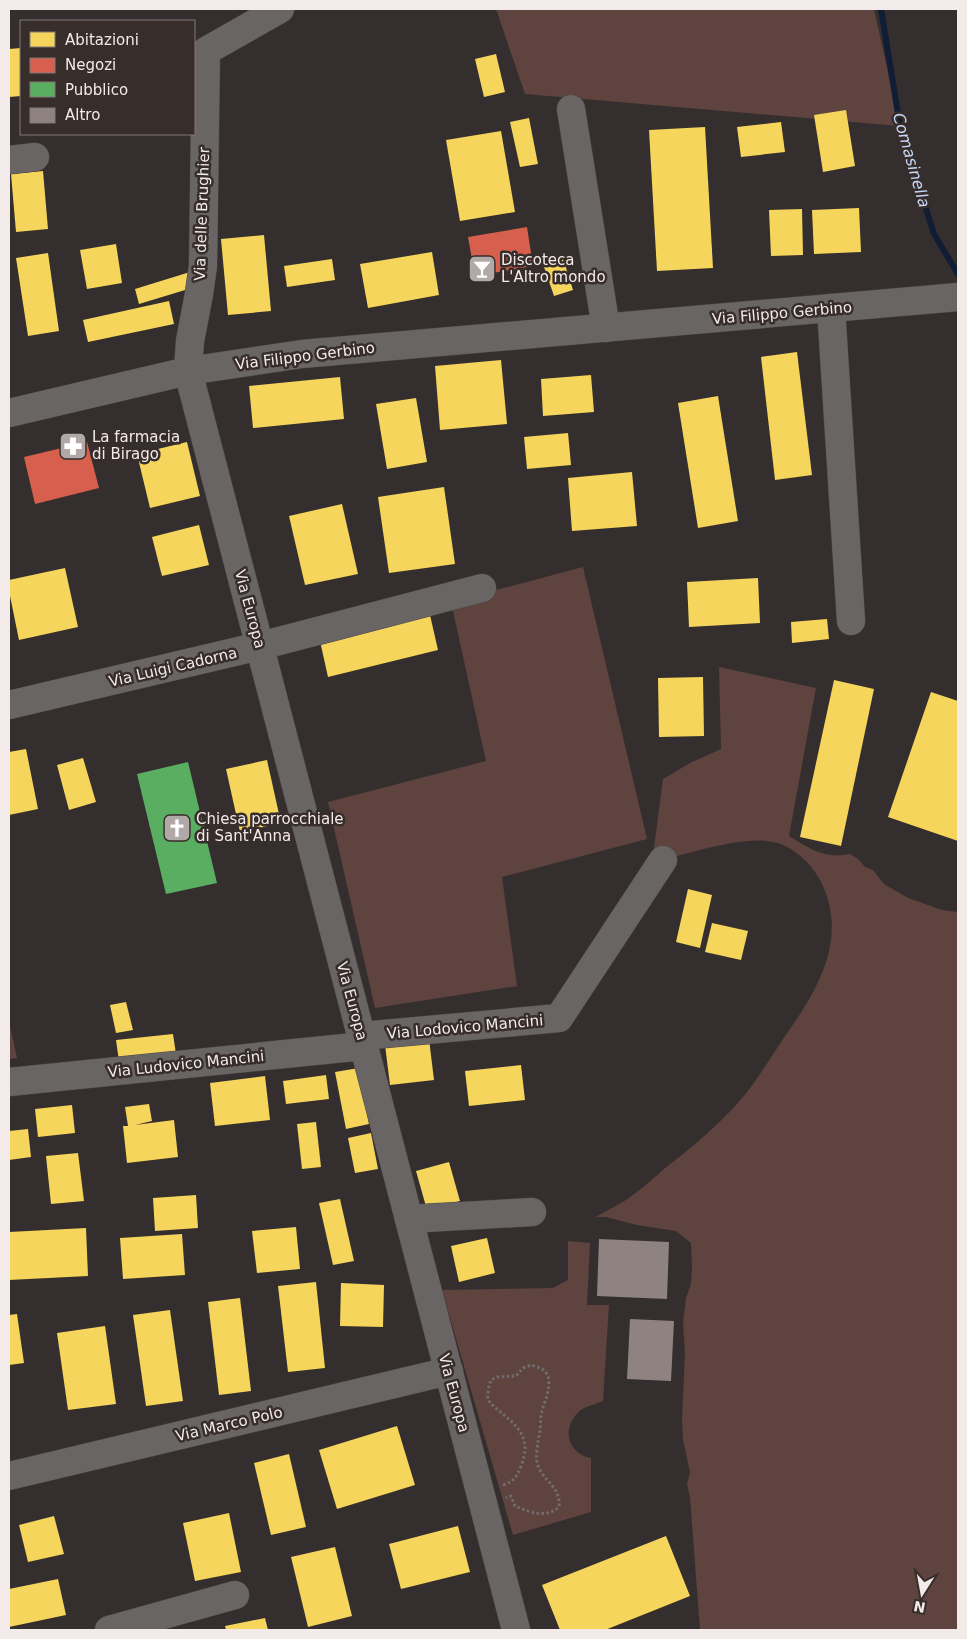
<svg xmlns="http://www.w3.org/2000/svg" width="967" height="1639" viewBox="0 0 967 1639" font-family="'DejaVu Sans',sans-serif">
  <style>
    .green { fill: #5e433e }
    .homes { fill: #f6d55c }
    .shops { fill: #d6604d }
    .public { fill: #5aae61 }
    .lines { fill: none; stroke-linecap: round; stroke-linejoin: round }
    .stream { stroke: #111d35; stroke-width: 6 }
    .building { fill: #8e8381 }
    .minor-casing { stroke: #4f4a49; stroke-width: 29 }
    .path { stroke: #716d6c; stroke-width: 3; stroke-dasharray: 2.5 2.5; stroke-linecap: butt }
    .minor { stroke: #6a6565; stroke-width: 28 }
    .labels { text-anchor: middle; stroke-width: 5; stroke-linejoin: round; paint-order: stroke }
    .street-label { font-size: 15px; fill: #f2ebe9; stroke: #372d2b }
    .poi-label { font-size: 15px; fill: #f2ebe9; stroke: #372d2b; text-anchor: start }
    .water-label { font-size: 16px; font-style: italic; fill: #c5d8fa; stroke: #372d2b }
  </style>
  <rect width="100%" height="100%" fill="#342f2e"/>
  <!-- green -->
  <g class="green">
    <polygon points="496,9 874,9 900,126 525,94"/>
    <polygon points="583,567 647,839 502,877 517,986 375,1008 328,802 486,761 451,602"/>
    <path d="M719,667L816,688L789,836C811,849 823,859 850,854L858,859L865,867L873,870L884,884L908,898L942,910L958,912V1630H700L690,1497L687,1484L690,1472L683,1440L682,1420L685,1352L683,1323L686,1298L691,1284L692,1268L691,1243L676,1231L637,1225L606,1217H596C607,1210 619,1205 629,1198C641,1189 653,1179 664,1169C690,1149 715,1128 737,1104C755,1084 768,1061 783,1039C815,994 848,943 823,886C815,868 800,852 781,844C751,832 684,855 652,863L663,779L690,763L721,749Z"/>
    <polygon points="9,1021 17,1058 9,1059"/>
    <path d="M568,1241L590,1243L587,1305H609L603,1401C596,1404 587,1406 581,1410C561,1426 566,1453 591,1458V1512L513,1535L442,1290L553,1288L568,1280Z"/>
  </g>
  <!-- homes -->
  <g class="homes">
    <polygon points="21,48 21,96 9,97 9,49"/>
    <polygon points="496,54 505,92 484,97 475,59"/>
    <polygon points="846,110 855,166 823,172 814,115"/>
    <polygon points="529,118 538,164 520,167 510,122"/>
    <polygon points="781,122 785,152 741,157 737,127"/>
    <polygon points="705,127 713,268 657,271 649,130"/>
    <polygon points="501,131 515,212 460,221 446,140"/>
    <polygon points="43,171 48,229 16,232 11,174"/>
    <polygon points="859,208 861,252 814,254 812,210"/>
    <polygon points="802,209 803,255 771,256 769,210"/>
    <polygon points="264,235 271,311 228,315 221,239"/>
    <polygon points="116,244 122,283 87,289 80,250"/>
    <polygon points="432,252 439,295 368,308 360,264"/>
    <polygon points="48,253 59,331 28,336 16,258"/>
    <polygon points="562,255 573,290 554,296 542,261"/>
    <polygon points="332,259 335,280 287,287 284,266"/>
    <polygon points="190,272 195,287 139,304 135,289"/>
    <polygon points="169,301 174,324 88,342 83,320"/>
    <polygon points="797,352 812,475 775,480 761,357"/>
    <polygon points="501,360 507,424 440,430 435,366"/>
    <polygon points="591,375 594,412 543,416 541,379"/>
    <polygon points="340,377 344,419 253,428 249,386"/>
    <polygon points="718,396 738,521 698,528 678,403"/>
    <polygon points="416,398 427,462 387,469 376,404"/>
    <polygon points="568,433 571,465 527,469 524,437"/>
    <polygon points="187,442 200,496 150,508 137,454"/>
    <polygon points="632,472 637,526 572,531 568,478"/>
    <polygon points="444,487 455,564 389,573 378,497"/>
    <polygon points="342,504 358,574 305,585 289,516"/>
    <polygon points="199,525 209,565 162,576 152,537"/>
    <polygon points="65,568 78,627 19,640 9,591 9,580"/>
    <polygon points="758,578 760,623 689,627 687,582"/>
    <polygon points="430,615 438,650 328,677 320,641"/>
    <polygon points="827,619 829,639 792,643 791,622"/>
    <polygon points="703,677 704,736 659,737 658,678"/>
    <polygon points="834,680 874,689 841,846 800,837"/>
    <polygon points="931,692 958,701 958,841 888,817"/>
    <polygon points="26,749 38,809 9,815 9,752"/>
    <polygon points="83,758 96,802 69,810 57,765"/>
    <polygon points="267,760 281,823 240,832 226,769"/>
    <polygon points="688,889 712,895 700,948 676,942"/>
    <polygon points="712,923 748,931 741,960 705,952"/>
    <polygon points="126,1002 133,1030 116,1033 110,1005"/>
    <polygon points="173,1034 176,1054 119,1061 116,1040"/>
    <polygon points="429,1039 434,1080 390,1085 385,1045"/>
    <polygon points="521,1065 525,1100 469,1106 465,1071"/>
    <polygon points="359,1068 369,1124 346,1129 335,1072"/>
    <polygon points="326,1075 329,1099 286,1104 283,1081"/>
    <polygon points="265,1076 270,1120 215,1126 210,1083"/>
    <polygon points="149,1104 152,1121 135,1125 174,1120 178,1157 127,1163 123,1126 128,1126 125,1107"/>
    <polygon points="72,1105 75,1133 38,1137 35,1109"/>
    <polygon points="316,1122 321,1167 302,1169 297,1124"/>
    <polygon points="28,1129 31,1157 9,1160 9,1131"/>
    <polygon points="371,1133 378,1169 355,1173 348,1138"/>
    <polygon points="78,1153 84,1201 51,1204 46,1156"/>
    <polygon points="449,1162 460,1201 427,1210 416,1171"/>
    <polygon points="196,1195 198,1228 155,1231 153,1198"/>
    <polygon points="340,1199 354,1261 333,1265 319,1203"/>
    <polygon points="296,1227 300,1269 257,1273 252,1231"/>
    <polygon points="86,1228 88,1276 9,1280 9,1232"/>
    <polygon points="182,1234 185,1275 123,1279 120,1238"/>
    <polygon points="487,1238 495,1273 459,1282 451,1246"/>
    <polygon points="316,1282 325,1368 288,1372 278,1286"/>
    <polygon points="341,1283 384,1285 383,1327 340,1326"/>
    <polygon points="240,1298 251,1391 219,1395 208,1302"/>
    <polygon points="170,1310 183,1401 146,1406 133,1315"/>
    <polygon points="17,1314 24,1363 9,1365 9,1315"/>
    <polygon points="105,1326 116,1404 68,1410 57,1333"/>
    <polygon points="397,1426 415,1485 337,1509 319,1450"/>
    <polygon points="289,1454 306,1527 271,1535 254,1463"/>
    <polygon points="229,1513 241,1572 195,1581 183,1523"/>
    <polygon points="54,1516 64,1554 28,1562 19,1525"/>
    <polygon points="458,1526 470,1572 401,1589 389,1544"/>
    <polygon points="666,1536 690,1596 605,1630 560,1630 542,1585"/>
    <polygon points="335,1547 352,1616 308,1627 291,1557"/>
    <polygon points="58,1579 66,1615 9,1627 9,1589"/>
    <polygon points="265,1618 268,1630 226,1630 225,1626"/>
  </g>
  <!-- shops -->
  <g class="shops">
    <polygon points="527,227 533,266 475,276 468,237"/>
    <polygon points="87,442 99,488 35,504 24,457"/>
  </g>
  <!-- public -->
  <polygon class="public" points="188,762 217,883 166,894 137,774"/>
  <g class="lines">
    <!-- stream -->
    <polyline class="stream" points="881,9 900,126 934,234 958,274"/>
  </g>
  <!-- building -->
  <g class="building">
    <polygon points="599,1239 669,1242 667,1299 597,1296"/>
    <polygon points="630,1319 674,1321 671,1381 627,1379"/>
  </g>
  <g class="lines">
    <!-- minor casing -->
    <g class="minor-casing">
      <g id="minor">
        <polyline points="280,9 206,51 203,266 199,294 190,341 188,371 516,1630"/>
        <polyline points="571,109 606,328"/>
        <polyline points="9,160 35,157"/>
        <polyline points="831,308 851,621"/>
        <polyline points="9,413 188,371 302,354 958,297"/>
        <polyline points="9,705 260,646 482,588"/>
        <polyline points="361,1036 559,1018 663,860"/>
        <polyline points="9,1082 364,1046"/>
        <polyline points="409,1219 532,1212"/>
        <polyline points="9,1476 449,1371"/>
        <polyline points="109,1630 235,1595"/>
      </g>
    </g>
    <!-- path -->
    <path class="path" d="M503,1485C514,1482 517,1476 521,1466C532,1439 519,1427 499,1411C495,1407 490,1404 488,1399C487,1393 489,1386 491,1380L497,1377L516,1376L523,1368L531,1365C534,1366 539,1367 542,1369C556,1378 545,1400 542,1411C540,1417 541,1424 540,1430C540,1434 538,1438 538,1442C537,1450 535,1460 539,1468C546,1483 561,1488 559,1507C546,1519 529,1512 515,1506L511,1496L506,1498"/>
    <!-- minor -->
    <use href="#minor" class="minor"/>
  </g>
  <!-- icons -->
  <defs>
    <g id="bar-square" transform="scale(1.4375)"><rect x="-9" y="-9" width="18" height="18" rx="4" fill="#b0a9a8" stroke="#372d2b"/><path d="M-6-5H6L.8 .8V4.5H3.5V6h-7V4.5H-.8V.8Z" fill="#fff"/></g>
    <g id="pharmacy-square" transform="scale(1.4375)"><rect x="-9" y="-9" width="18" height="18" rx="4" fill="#b0a9a8" stroke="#372d2b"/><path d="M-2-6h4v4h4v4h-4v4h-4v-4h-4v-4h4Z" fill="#fff"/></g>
    <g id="church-square" transform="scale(1.4375)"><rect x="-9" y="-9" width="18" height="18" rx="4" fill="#b0a9a8" stroke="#372d2b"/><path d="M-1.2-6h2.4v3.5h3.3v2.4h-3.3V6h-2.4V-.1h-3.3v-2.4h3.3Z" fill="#fff"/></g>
  </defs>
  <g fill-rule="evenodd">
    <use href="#bar-square" x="482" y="269"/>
    <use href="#pharmacy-square" x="73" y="446"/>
    <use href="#church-square" x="177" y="828"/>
  </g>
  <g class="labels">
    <!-- street labels -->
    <g class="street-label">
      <text transform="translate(202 214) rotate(-88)" y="5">Via delle Brughier</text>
      <text transform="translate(782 313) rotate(-5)" y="5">Via Filippo Gerbino</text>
      <text transform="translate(305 356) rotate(-7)" y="5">Via Filippo Gerbino</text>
      <text transform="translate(250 609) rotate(75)" y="5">Via Europa</text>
      <text transform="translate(173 667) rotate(-13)" y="5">Via Luigi Cadorna</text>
      <text transform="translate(352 1001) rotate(75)" y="5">Via Europa</text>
      <text transform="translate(465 1027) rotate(-5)" y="5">Via Lodovico Mancini</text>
      <text transform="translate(186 1064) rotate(-6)" y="5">Via Ludovico Mancini</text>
      <text transform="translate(454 1393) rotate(75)" y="5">Via Europa</text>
      <text transform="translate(229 1424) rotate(-13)" y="5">Via Marco Polo</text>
    </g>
    <!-- poi labels -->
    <g class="poi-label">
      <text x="501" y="265">Discoteca<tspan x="501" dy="17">L'Altro mondo</tspan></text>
      <text x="92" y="442">La farmacia<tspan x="92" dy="17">di Birago</tspan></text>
      <text x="196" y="824">Chiesa parrocchiale<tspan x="196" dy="17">di Sant'Anna</tspan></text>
    </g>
    <!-- water labels -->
    <g class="water-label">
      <text transform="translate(912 160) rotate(74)" y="6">Comasinella</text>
    </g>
  </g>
  <!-- border -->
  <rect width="967" height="1639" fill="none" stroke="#f2ebe9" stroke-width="20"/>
  <!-- legend -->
  <rect x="20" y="20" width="175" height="115" fill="#372d2b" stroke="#827977"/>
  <rect x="30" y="32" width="25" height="15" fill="#f6d55c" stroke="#827977"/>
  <text x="65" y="45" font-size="15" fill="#f2ebe9">Abitazioni</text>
  <rect x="30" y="58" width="25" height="15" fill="#d6604d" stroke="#827977"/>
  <text x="65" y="70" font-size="15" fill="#f2ebe9">Negozi</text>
  <rect x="30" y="82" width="25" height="15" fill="#5aae61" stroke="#827977"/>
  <text x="65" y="95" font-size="15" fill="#f2ebe9">Pubblico</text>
  <rect x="30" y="108" width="25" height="15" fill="#8e8381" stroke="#827977"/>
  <text x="65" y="120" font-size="15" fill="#f2ebe9">Altro</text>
  <!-- north arrow -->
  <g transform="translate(922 1594) rotate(191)" stroke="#372d2b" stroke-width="4" paint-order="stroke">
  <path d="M0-4L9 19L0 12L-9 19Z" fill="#f2ebe9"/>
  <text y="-8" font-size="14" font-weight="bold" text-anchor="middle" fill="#f2ebe9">N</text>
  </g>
</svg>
